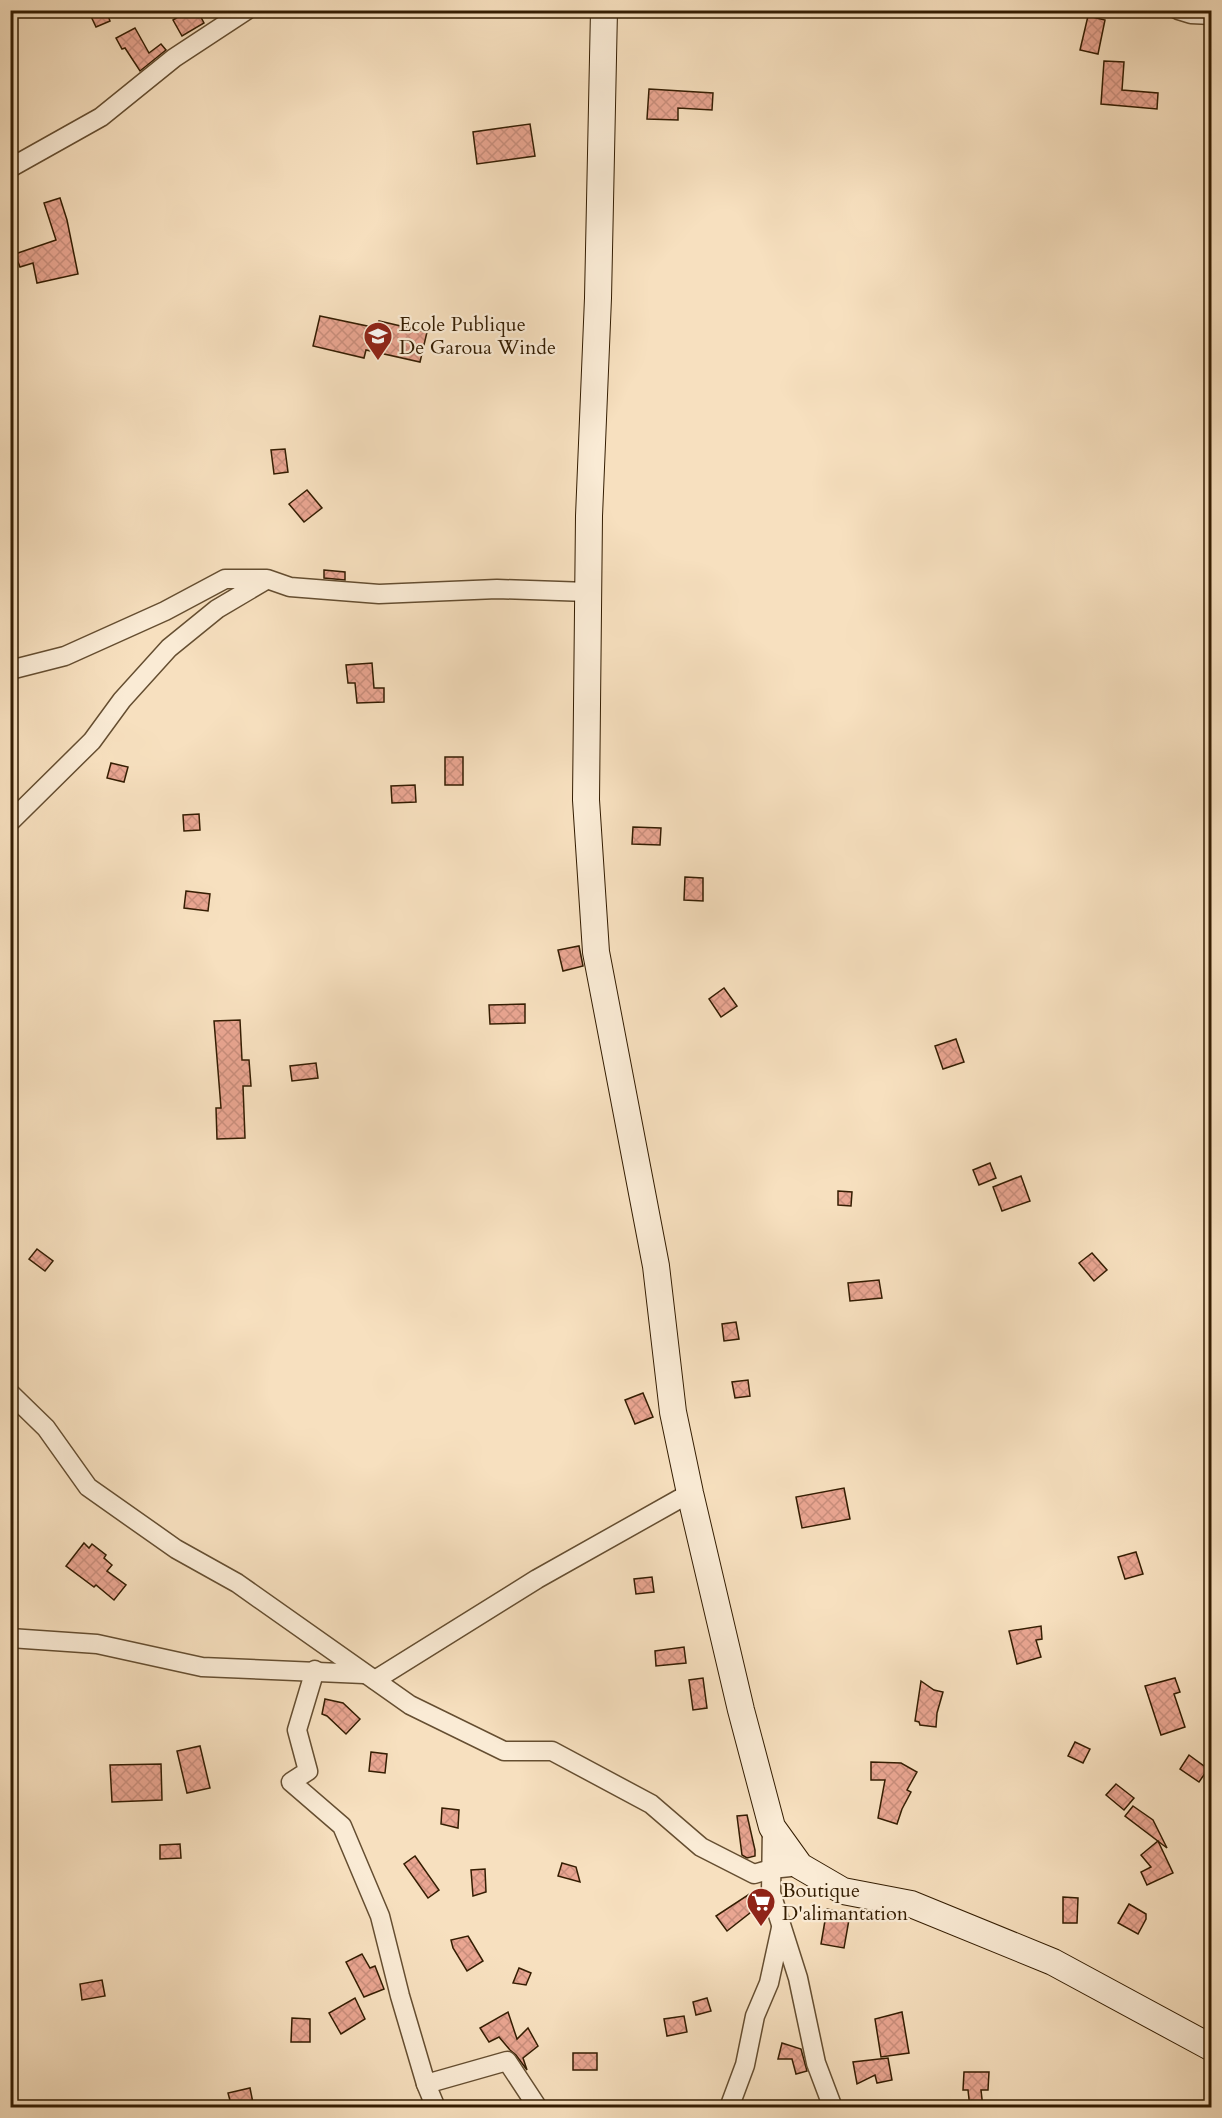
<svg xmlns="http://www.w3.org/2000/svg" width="1222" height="2118" viewBox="0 0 1222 2118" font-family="Cardo,serif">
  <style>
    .building { fill: url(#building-cross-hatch); stroke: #341d02; stroke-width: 1.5 }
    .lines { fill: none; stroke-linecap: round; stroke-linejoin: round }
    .street-casing { stroke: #654e31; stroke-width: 21 }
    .secondary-casing { stroke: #341d02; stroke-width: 28 }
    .street { stroke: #faebd5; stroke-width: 18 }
    .secondary { stroke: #faebd5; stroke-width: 26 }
    .labels { text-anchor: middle; stroke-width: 4.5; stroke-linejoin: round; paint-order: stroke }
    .poi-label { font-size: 20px; fill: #341d02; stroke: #faebd5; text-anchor: start }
  </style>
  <defs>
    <pattern id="building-cross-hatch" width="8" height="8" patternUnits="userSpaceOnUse" patternTransform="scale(1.5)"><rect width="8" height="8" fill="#eaa692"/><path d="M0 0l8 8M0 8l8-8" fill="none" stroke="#c98e7c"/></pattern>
  </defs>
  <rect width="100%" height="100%" fill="#f7e0bf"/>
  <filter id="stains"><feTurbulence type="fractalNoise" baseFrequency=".00333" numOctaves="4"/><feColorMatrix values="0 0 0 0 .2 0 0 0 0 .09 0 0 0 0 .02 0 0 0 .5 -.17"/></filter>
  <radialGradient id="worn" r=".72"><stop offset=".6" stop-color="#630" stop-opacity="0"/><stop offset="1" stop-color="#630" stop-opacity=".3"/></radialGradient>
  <!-- building -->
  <g class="building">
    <polygon points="88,10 106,10 110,21 96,27"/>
    <polygon points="189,10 197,10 204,23 182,36 173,20"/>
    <polygon points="1088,16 1105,20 1098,54 1080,50"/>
    <polygon points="135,28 149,53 161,44 166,50 140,71 125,48 122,49 116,38"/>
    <polygon points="1104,61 1124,62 1122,90 1158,93 1157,109 1101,104"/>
    <polygon points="649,89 713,93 712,110 678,108 678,120 647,119"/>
    <polygon points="530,124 535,156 477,164 473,132"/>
    <polygon points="60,198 67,220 78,274 37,283 33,263 20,267 15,254 56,240 44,203"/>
    <polygon points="320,316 377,328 379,321 427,332 420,362 366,350 364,358 313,346"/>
    <polygon points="285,449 288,472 274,474 271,450"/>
    <polygon points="307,490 322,508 304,522 289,504"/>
    <polygon points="324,570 345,572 345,580 324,578"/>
    <polygon points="372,663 374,688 384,688 384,702 357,703 355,683 348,683 346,665"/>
    <rect x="445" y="757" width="18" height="28"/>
    <polygon points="111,763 128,767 124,782 107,778"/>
    <polygon points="415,785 416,802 392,803 391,786"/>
    <polygon points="199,814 200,830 184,831 183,815"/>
    <polygon points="633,827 661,828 660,845 632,844"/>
    <polygon points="685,877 703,878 703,901 684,900"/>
    <polygon points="186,891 210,894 208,911 184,908"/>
    <polygon points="579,946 583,966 563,971 558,950"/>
    <polygon points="724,988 737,1006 721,1017 709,999"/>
    <polygon points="525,1004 525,1023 490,1024 489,1005"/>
    <polygon points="240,1020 242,1060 249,1060 251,1086 243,1086 245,1138 217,1139 216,1108 221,1108 214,1021"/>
    <polygon points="956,1039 964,1062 943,1069 935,1046"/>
    <polygon points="316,1063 318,1078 292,1081 290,1066"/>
    <polygon points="990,1163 996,1178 979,1185 973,1170"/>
    <polygon points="1021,1176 1030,1201 1002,1211 993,1187"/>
    <polygon points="838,1191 852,1192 851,1206 838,1205"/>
    <polygon points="37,1249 53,1261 45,1271 29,1259"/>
    <polygon points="1092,1253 1107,1270 1094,1281 1079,1263"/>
    <polygon points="879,1280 882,1298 850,1301 848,1283"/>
    <polygon points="736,1322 739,1339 724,1341 722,1324"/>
    <polygon points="748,1380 750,1396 735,1398 732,1382"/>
    <polygon points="643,1393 653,1417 635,1424 625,1400"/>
    <polygon points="844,1488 850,1519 802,1528 796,1497"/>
    <polygon points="84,1543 89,1548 92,1544 106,1555 104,1558 112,1565 107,1571 126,1585 114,1600 96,1585 94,1587 66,1566"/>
    <polygon points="1136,1552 1143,1574 1125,1579 1118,1557"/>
    <polygon points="652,1577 654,1592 636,1594 634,1579"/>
    <polygon points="1041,1626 1042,1639 1036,1640 1041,1657 1017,1664 1009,1631"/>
    <polygon points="684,1647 686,1663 656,1666 655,1651"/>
    <polygon points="703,1678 707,1708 693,1710 689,1680"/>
    <polygon points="1175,1678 1180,1692 1174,1694 1185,1727 1161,1735 1145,1686"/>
    <polygon points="921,1681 934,1690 943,1692 937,1713 936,1727 920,1725 919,1722 915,1721"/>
    <polygon points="325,1699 343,1703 360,1719 346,1734 327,1716 322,1714"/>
    <polygon points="1075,1742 1090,1749 1083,1763 1068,1756"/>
    <polygon points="200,1746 210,1788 187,1793 177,1751"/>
    <polygon points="371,1752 387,1754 385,1773 369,1771"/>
    <polygon points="1189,1755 1208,1769 1199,1782 1180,1769"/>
    <polygon points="871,1762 901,1763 917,1772 907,1790 911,1792 902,1809 897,1824 878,1818 885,1780 871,1780"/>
    <polygon points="161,1764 162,1800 112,1802 110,1765"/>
    <polygon points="1116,1784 1134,1798 1124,1810 1106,1795"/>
    <polygon points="1133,1806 1153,1820 1167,1848 1125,1816"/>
    <polygon points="442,1808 459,1810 458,1828 441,1824"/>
    <polygon points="747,1815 755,1850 755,1856 747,1858 742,1855 737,1816"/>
    <polygon points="1158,1841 1173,1873 1147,1885 1141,1872 1151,1867 1141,1855"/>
    <polygon points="180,1844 181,1858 160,1859 160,1845"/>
    <polygon points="415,1856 439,1890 428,1898 404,1864"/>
    <polygon points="562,1863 576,1867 580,1882 558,1876"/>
    <polygon points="485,1869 486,1892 473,1896 471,1870"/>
    <polygon points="751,1893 760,1905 727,1931 716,1916"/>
    <polygon points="1063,1897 1078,1898 1077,1923 1063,1923"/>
    <polygon points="1129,1904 1146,1914 1146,1919 1138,1934 1118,1923"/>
    <polygon points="827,1909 850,1914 844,1948 821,1944"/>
    <polygon points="468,1936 483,1961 467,1971 453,1948 451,1940"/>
    <polygon points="362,1954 370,1968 375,1966 384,1989 364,1997 346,1962"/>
    <polygon points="519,1968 531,1973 526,1985 513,1983"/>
    <polygon points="102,1980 105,1996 82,2000 80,1984"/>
    <polygon points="355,1998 365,2019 341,2034 329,2013"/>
    <polygon points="707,1998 711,2011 696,2015 693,2002"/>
    <polygon points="508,2012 517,2039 528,2028 538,2046 523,2058 527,2070 516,2055 510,2050 499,2037 489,2042 480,2028"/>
    <polygon points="902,2012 909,2053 881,2057 875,2019"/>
    <polygon points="684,2016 687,2032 667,2036 664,2019"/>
    <polygon points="292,2018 310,2019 310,2042 291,2042"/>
    <polygon points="782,2043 801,2049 807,2071 796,2074 792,2059 778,2059"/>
    <rect x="573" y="2053" width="24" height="17"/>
    <polygon points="888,2058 892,2080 877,2083 875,2075 857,2084 853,2062"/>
    <polygon points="964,2072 989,2072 988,2090 981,2090 983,2108 970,2108 968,2090 963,2090"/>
    <polygon points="250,2088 254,2108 232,2108 228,2093"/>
  </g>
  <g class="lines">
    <!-- street casing -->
    <g class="street-casing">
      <g id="street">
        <polyline points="1178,10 1191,14 1212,15"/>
        <polyline points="10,168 101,117 174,58 247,10"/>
        <polyline points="10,670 65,656 165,611 225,579 267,579 290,587 379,594 497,589 588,592"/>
        <polyline points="10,822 92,741 122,700 169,648 217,609 266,580"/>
        <polyline points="10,1393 46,1428 88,1487 176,1549 237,1583 410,1705 504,1751 552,1751 651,1804 701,1847 754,1874 771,1869 800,1866"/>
        <polyline points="10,1638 97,1644 202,1667 364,1674"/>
        <polyline points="315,1670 297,1730 308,1771 291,1782 342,1826 380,1916 400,1996 426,2084 507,2061 538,2108"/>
        <polyline points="375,1680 537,1579 690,1493"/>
        <polyline points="772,1827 771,1893 798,1978 816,2063 833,2108"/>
        <polyline points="426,2084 436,2108"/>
        <polyline points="729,2108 745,2065 755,2016 769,1983 781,1928"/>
      </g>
    </g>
    <!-- secondary casing -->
    <g class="secondary-casing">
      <polyline id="secondary" points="604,10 598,298 589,516 586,800 596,952 656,1266 673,1412 690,1493 741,1710 772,1827 800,1866 843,1891 911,1904 1053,1962 1212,2048"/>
    </g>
    <!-- street -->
    <use href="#street" class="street"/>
    <!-- secondary -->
    <use href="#secondary" class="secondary"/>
  </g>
  <!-- icons -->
  <defs>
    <g id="school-pin" transform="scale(1.5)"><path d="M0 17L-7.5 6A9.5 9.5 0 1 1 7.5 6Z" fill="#8f2418" stroke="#faebd5"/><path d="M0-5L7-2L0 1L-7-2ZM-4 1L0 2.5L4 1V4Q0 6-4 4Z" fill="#fff"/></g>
    <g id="supermarket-pin" transform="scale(1.5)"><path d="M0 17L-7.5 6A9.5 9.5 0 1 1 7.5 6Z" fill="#8f2418" stroke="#faebd5"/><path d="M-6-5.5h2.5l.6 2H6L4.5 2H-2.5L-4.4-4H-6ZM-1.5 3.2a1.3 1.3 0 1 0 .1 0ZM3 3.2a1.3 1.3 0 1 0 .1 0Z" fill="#fff"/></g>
  </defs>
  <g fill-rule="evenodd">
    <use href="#school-pin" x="378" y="336"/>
    <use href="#supermarket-pin" x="761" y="1902"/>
  </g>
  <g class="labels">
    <!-- poi labels -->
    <g class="poi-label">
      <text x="399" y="331">Ecole Publique<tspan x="399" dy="23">De Garoua Winde</tspan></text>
      <text x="782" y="1897">Boutique<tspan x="782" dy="23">D'alimantation</tspan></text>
    </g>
  </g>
  <!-- margin -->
  <rect width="1222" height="2118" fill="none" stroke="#f7e0bf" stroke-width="36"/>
  <rect x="12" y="12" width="1198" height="2094" fill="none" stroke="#341d02" stroke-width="3"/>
  <rect x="18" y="18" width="1186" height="2082" fill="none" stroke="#341d02" stroke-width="1.5"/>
  <rect width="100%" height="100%" filter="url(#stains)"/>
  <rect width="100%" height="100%" fill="url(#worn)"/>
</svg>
